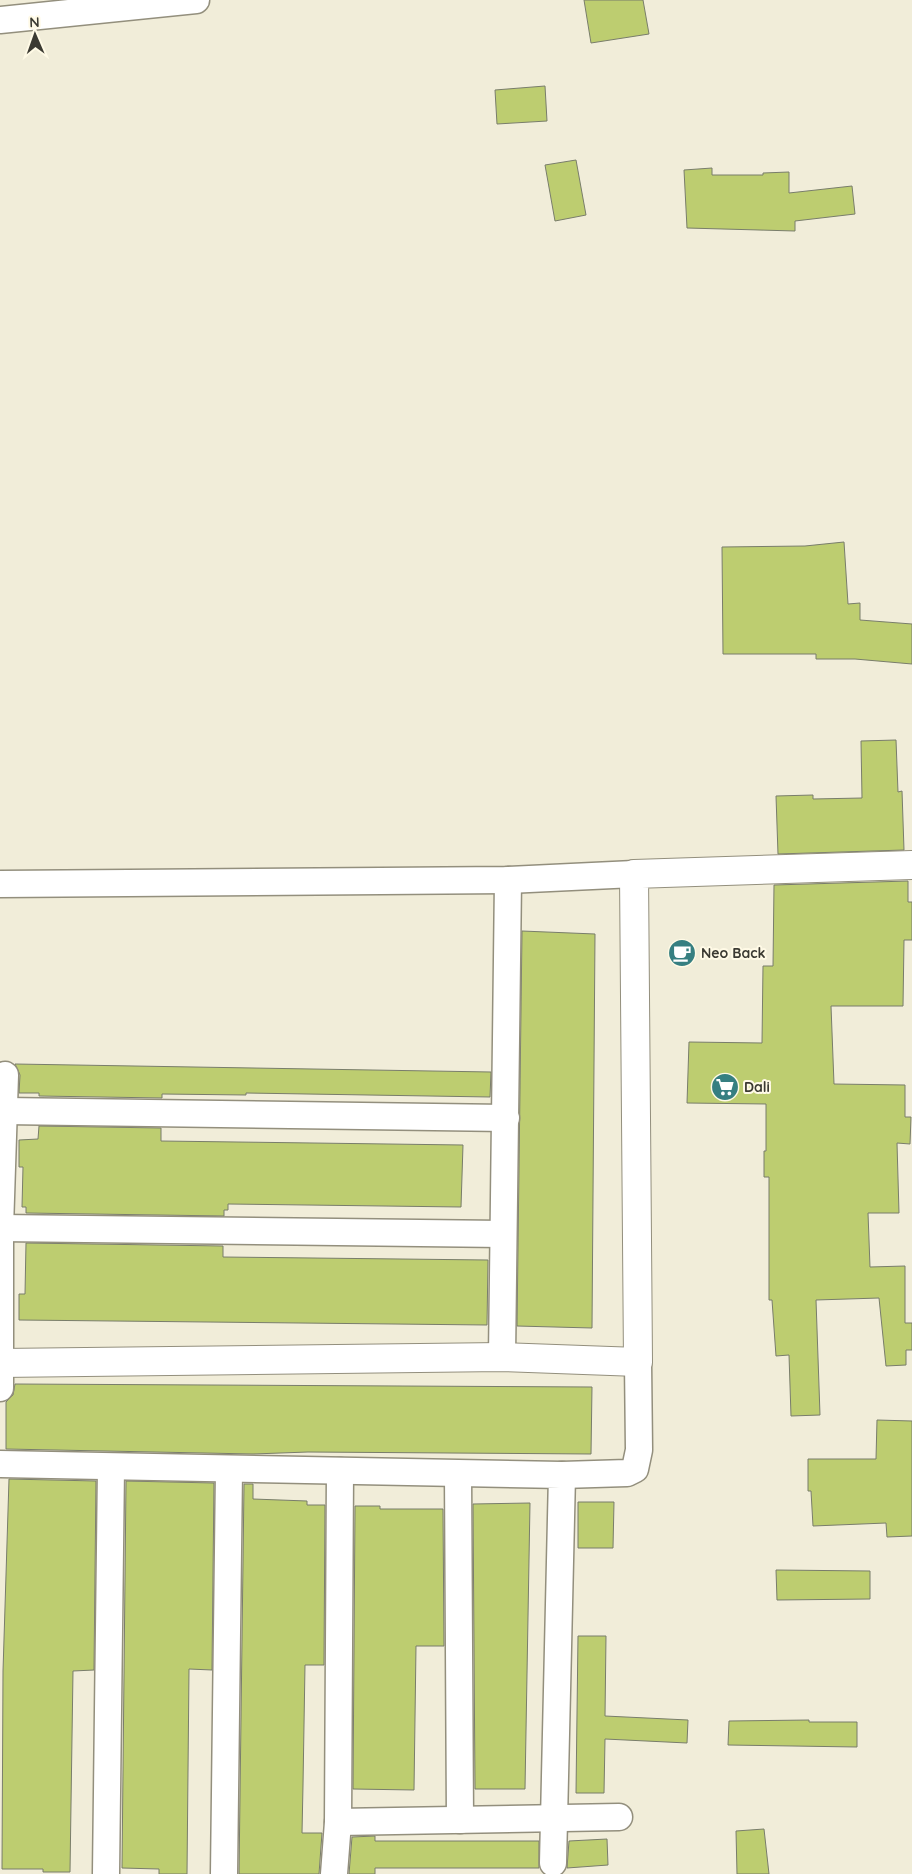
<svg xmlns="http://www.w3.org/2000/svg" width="912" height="1874" viewBox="0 0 912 1874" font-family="Quicksand,sans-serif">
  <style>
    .building { fill: #bdcd70; stroke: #797d6b }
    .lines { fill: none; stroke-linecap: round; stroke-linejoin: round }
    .minor-casing { stroke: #938f7d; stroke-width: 29 }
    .tertiary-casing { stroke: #938f7d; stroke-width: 30 }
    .minor { stroke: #fff; stroke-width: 26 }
    .tertiary { stroke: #fff; stroke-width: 28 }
    .labels { text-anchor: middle; stroke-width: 4; stroke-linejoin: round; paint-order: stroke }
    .poi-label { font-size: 14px; font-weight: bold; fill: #3b3a32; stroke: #fffae6; text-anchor: start }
  </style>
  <rect width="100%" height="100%" fill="#f1edd9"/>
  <!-- building -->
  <g class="building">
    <polygon points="584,0 643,0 649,34 591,43"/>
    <polygon points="545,86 547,121 497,124 495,90"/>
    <polygon points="576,160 586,215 555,221 545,165"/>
    <polygon points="712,168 712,175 763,175 763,173 789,172 789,193 852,186 855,214 795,221 795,231 687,228 684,170"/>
    <polygon points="844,542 848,604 860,603 860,620 912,624 912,664 855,659 816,659 816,654 723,654 722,547 805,546"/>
    <polygon points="896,740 898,792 902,791 904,850 778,854 776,796 813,795 813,799 862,798 861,741"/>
    <polygon points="908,881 908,902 912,902 912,940 904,940 903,1006 831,1006 834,1084 905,1085 905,1117 911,1117 910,1144 897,1143 899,1213 868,1213 870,1267 905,1266 905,1323 912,1323 912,1350 906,1350 906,1365 886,1366 879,1298 816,1300 820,1415 791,1416 789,1355 776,1356 772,1300 769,1300 769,1177 764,1177 764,1151 766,1151 766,1104 687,1103 689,1042 762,1043 763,966 773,966 774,885"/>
    <polygon points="522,931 595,934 592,1328 517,1326"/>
    <polygon points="15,1064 491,1072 490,1097 246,1093 246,1095 162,1094 162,1098 39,1096 39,1093 19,1093 20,1075"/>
    <polygon points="39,1126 161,1128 161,1141 463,1145 461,1207 228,1204 228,1210 224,1210 224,1216 26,1213 26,1207 22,1207 23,1167 19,1167 19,1140 38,1139"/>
    <polygon points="26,1243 223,1246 223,1257 488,1260 487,1325 19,1320 19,1294 25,1294"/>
    <polygon points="15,1384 592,1387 591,1454 308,1452 253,1454 6,1449 6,1402 13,1395"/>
    <polygon points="877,1420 912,1421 912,1536 887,1537 886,1523 813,1526 811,1491 808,1491 808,1459 876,1459"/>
    <polygon points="9,1479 96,1481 94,1670 73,1671 70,1872 43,1872 43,1869 2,1869 3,1671"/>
    <polygon points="126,1481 214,1483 212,1670 189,1669 187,1874 159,1874 159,1869 122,1868"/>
    <polygon points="244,1484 253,1484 253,1499 307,1501 307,1505 325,1505 324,1665 305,1665 303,1785 302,1833 322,1833 319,1874 239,1874"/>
    <polygon points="578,1502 614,1502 613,1548 578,1548"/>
    <polygon points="530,1503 525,1789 475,1789 473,1504"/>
    <polygon points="355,1506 380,1506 380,1509 443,1509 444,1646 416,1646 414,1790 353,1789"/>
    <polygon points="776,1570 870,1571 870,1599 777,1600"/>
    <polygon points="578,1636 606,1636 605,1716 688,1720 687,1743 605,1739 604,1793 576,1793"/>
    <polygon points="809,1720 809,1722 857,1722 857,1747 728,1745 729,1721"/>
    <polygon points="764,1829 769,1874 737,1874 736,1831"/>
    <polygon points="375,1836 375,1841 539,1841 539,1868 375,1868 375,1874 349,1874 352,1837"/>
    <polygon points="607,1839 608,1865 567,1868 569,1841"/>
  </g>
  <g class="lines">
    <!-- minor casing -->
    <g class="minor-casing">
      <g id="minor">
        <polyline points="0,20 196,0"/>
        <polyline points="0,884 508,880 634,874"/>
        <polyline points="5,1111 506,1118"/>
        <polyline points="0,1228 503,1234"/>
        <polyline points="502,1357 508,880"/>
        <polyline points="0,1388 0,1228 5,1075"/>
        <polyline points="0,1464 562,1475 553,1863"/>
        <polyline points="458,1474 460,1820"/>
        <polyline points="562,1475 627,1473 635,1469 639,1450 638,1362"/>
        <polyline points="338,1822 619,1817"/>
        <polyline points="106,1874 111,1467"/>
        <polyline points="224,1874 229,1470"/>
        <polyline points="334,1874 338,1822 340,1471"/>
      </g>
    </g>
    <!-- tertiary casing -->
    <g class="tertiary-casing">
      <polyline id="tertiary" points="0,1363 502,1357 638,1362 634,874 912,865"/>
    </g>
    <!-- minor -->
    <use href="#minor" class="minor"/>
    <!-- tertiary -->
    <use href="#tertiary" class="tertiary"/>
  </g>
  <!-- icons -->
  <defs>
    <g id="cafe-disc" transform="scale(1.4375)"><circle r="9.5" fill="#367f81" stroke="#fffae6"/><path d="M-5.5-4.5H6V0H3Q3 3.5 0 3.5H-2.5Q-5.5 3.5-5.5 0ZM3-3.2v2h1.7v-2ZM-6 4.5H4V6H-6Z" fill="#fff"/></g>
    <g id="supermarket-disc" transform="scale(1.4375)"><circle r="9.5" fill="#367f81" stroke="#fffae6"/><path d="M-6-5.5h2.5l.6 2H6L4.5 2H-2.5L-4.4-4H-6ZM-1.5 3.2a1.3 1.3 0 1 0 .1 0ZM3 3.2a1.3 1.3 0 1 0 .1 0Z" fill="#fff"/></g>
  </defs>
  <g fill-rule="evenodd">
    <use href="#cafe-disc" x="682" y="953"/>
    <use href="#supermarket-disc" x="725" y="1087"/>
  </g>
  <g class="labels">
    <!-- poi labels -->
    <g class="poi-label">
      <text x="701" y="958">Neo Back</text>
      <text x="744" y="1092">Dali</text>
    </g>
  </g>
  <!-- north arrow -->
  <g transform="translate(35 35) rotate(358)" stroke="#fffae6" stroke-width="4" paint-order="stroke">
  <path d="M0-4L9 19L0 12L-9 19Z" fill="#3b3a32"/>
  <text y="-8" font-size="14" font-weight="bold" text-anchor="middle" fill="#3b3a32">N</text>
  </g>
</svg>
